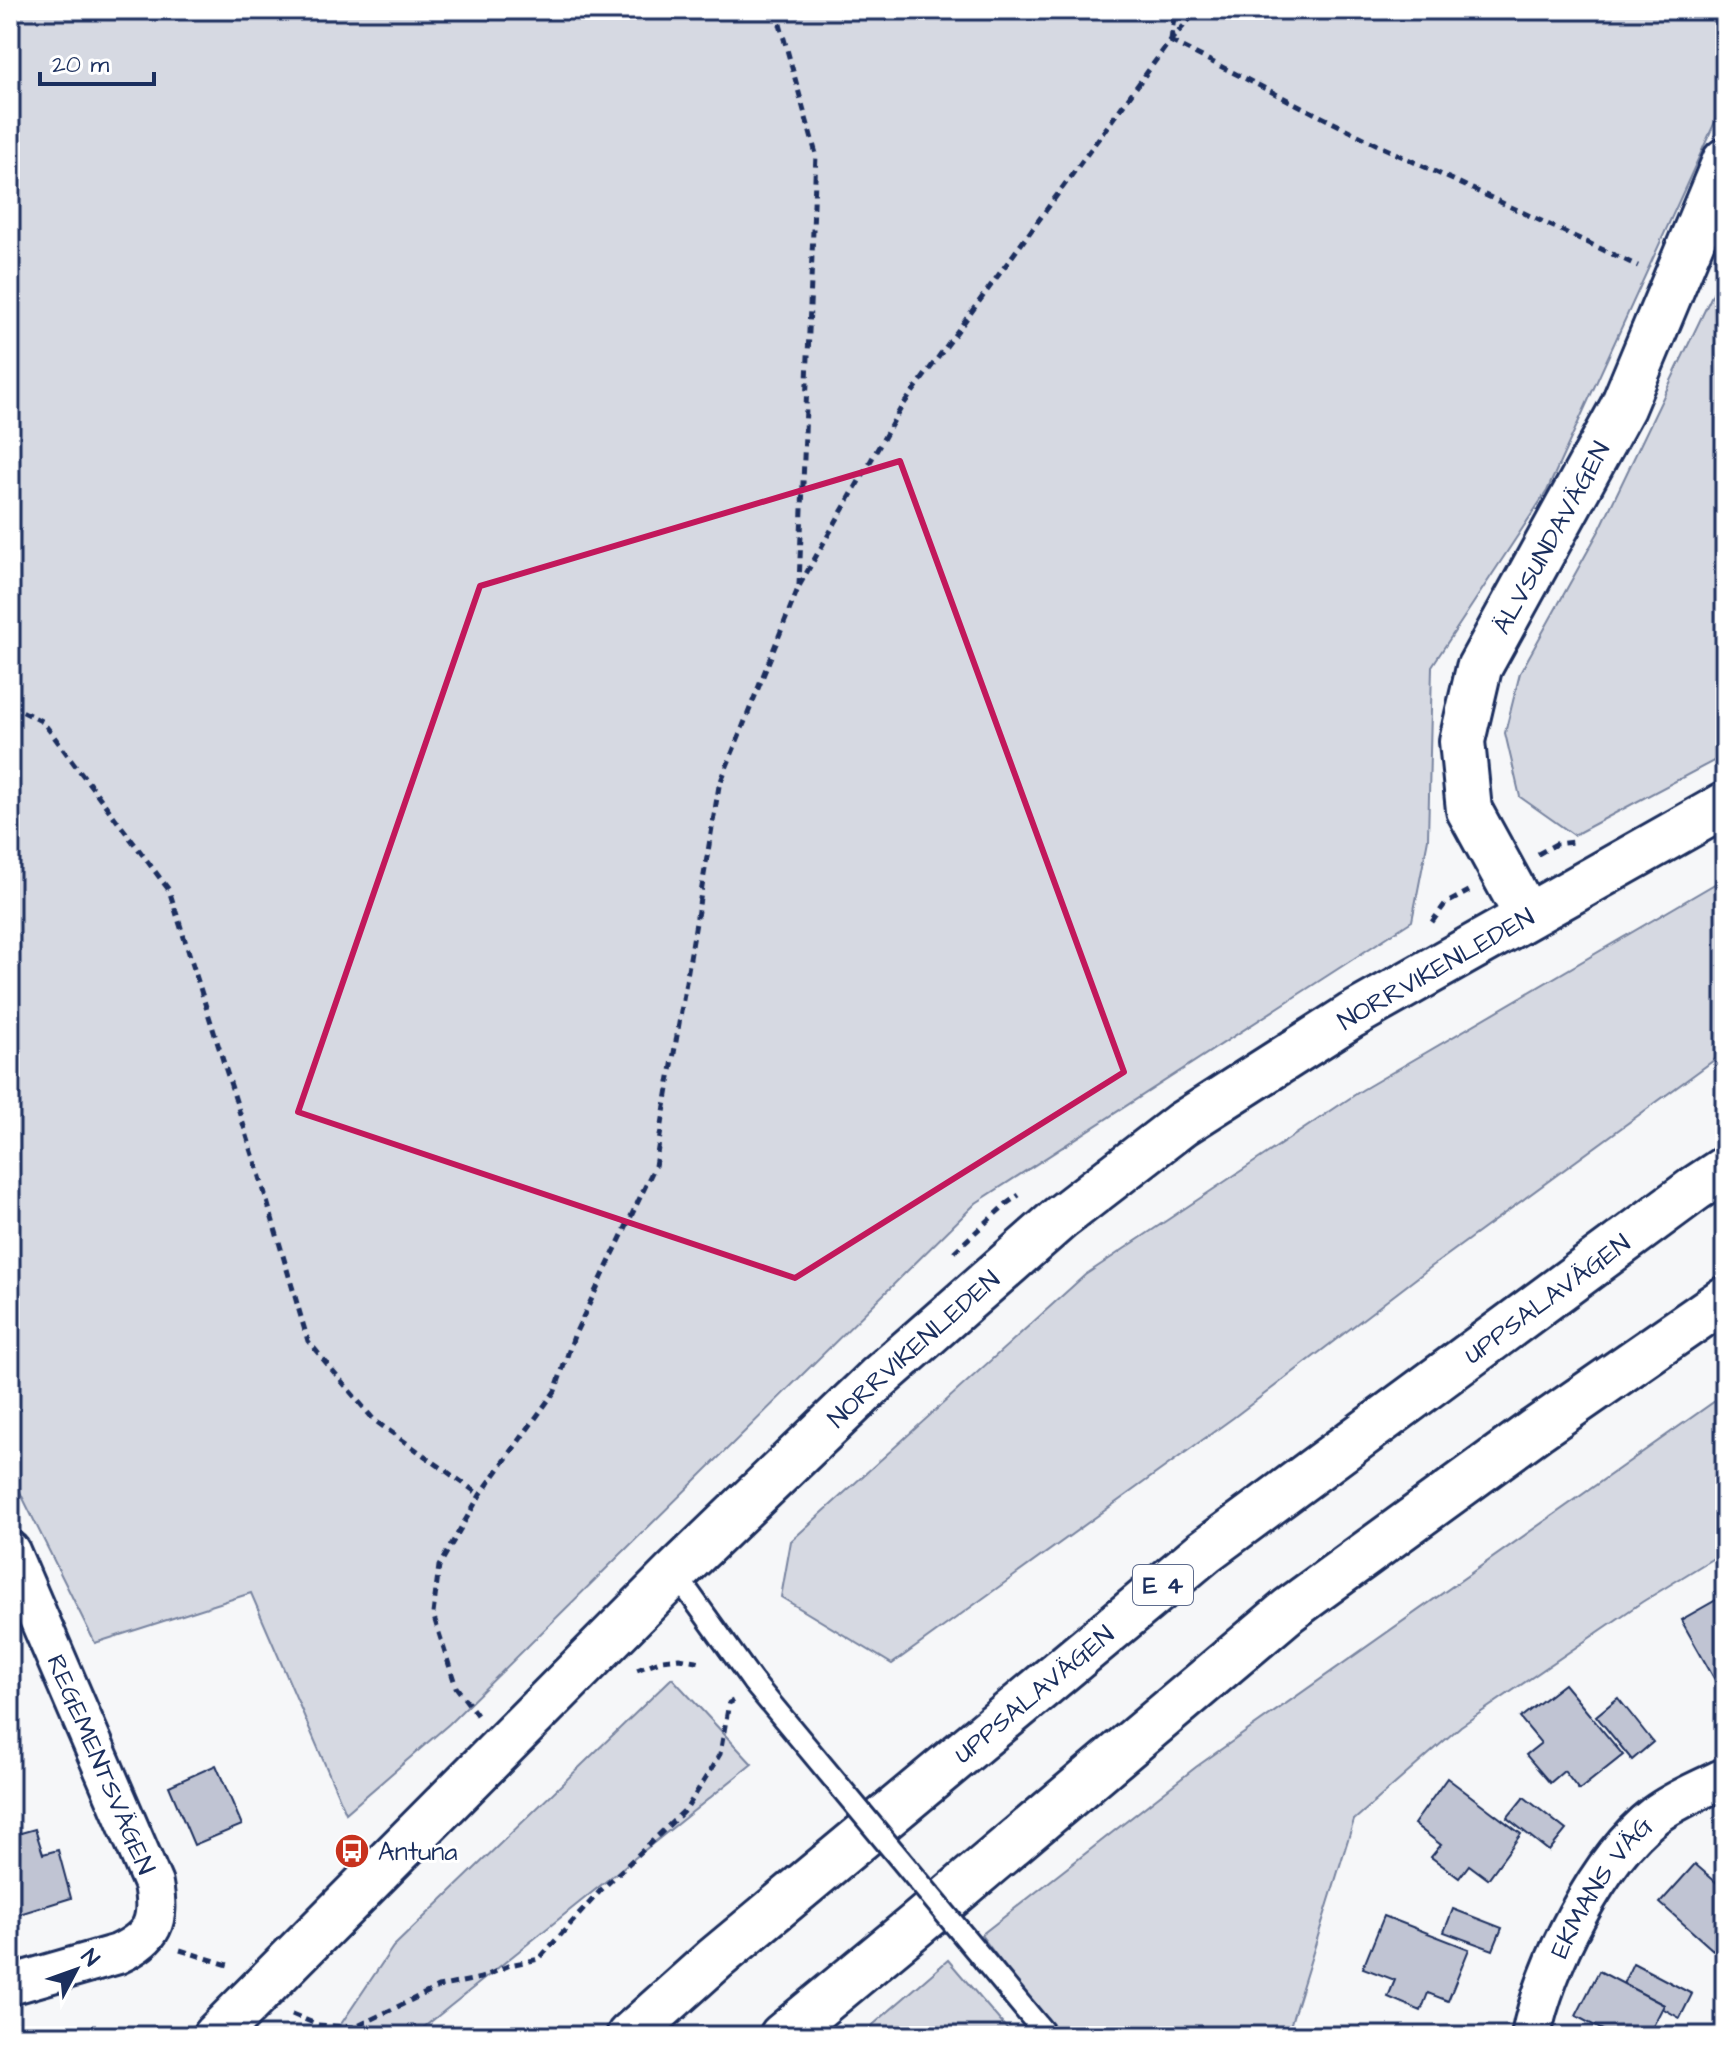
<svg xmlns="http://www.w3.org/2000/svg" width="1735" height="2046" viewBox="0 0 1735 2046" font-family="'Architects Daughter',sans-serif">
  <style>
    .green { fill: #d6d9e2; stroke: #7884a0; stroke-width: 2 }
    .building { fill: #c0c4d3; stroke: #1b2f5e; stroke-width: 2 }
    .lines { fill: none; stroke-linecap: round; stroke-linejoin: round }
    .lane-casing { stroke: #1b2f5e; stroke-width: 26 }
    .street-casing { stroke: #1b2f5e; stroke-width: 44 }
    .secondary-casing { stroke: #1b2f5e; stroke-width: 50 }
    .highway-casing { stroke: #1b2f5e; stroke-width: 50 }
    .path { stroke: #1b2f5e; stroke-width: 5; stroke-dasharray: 8 6; stroke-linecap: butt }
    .lane { stroke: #fff; stroke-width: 20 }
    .street { stroke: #fff; stroke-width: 38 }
    .secondary { stroke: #fff; stroke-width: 44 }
    .highway { stroke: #fff; stroke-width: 44 }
    .lane-bridge-casing { stroke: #1b2f5e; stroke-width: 26; stroke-linecap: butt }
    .lane-bridge { stroke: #fff; stroke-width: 20 }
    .marked { fill: none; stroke: #c2185b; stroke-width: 6; stroke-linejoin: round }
    .labels { text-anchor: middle; stroke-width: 6; stroke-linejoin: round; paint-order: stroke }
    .shield { fill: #fff; stroke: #5f6d8e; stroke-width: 2 }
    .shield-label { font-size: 24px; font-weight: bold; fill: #1b2f5e }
    .street-label { font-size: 26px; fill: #1b2f5e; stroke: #fff }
    .poi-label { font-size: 26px; fill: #1b2f5e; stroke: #fff; text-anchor: start }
  </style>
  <rect width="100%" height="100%" fill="#f6f7f9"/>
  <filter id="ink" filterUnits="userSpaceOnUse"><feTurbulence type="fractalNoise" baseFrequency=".0125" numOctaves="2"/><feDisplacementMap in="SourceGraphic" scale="16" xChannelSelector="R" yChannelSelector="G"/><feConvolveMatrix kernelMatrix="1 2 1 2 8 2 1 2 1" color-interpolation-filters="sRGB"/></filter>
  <g filter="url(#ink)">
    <!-- green -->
    <g class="green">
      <polygon points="10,10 1725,10 1725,89 1715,122 1547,491 1432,666 1428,839 1412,921 976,1203 449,1724 346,1813 251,1593 95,1643 10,1472"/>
      <polygon points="1725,268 1725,755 1574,835 1520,797 1505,733 1520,673 1600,529"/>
      <polygon points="1725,878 1725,1052 1431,1267 1233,1418 892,1664 781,1597 791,1541 1085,1275 1362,1090"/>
      <polygon points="1725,1394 1725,1551 1642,1602 1461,1726 1354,1820 1287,2036 1056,2035 981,1935 1196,1767"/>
      <polygon points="672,1678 752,1764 413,2036 333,2036 393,1947"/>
      <polygon points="948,1960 1013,2036 860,2036"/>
    </g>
    <!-- building -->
    <g class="building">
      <polygon points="1725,1595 1725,1683 1719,1687 1681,1620"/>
      <polygon points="1564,1684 1623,1755 1579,1790 1564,1771 1550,1783 1526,1755 1541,1743 1520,1718"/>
      <polygon points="1618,1698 1653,1742 1632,1760 1596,1716"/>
      <polygon points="216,1765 242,1825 194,1845 169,1786"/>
      <polygon points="1447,1778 1521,1834 1488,1879 1469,1865 1459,1878 1431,1857 1441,1845 1414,1824"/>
      <polygon points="1524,1797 1566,1830 1549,1851 1507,1818"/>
      <polygon points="35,1829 43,1854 58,1850 71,1898 10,1917 10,1836"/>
      <polygon points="1695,1864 1725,1890 1725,1937 1713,1950 1660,1903"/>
      <polygon points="1725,1871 1725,1890 1716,1882"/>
      <polygon points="1453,1909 1502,1928 1493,1950 1444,1932"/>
      <polygon points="1384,1916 1469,1949 1448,2001 1428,1993 1421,2011 1388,1997 1395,1980 1363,1968"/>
      <polygon points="1633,1963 1692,1994 1680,2018 1662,2008 1664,2005 1623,1984"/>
      <polygon points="1599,1971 1664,2005 1648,2036 1614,2036 1576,2016"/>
    </g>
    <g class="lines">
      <!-- lane casing -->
      <g class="lane-casing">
        <polyline id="lane" points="675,1573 753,1682"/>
      </g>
      <!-- street casing -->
      <g class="street-casing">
        <g id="street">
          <path id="s1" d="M10,1551L153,1884C160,1922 153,1937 118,1954L10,1985"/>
          <path id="s2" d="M1531,2036C1544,1967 1599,1858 1655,1815C1675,1800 1698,1791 1720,1780"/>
        </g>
      </g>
      <!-- secondary casing -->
      <g class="secondary-casing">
        <g id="secondary">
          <path id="s3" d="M1527,916L1469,810L1462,741L1479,668L1622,408L1725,161"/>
          <path id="s4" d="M215,2036L675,1573L878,1378L1060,1218L1182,1124L1351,1016L1725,805"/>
        </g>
      </g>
      <!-- highway casing -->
      <g class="highway-casing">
        <g id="highway">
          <path id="s5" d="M629,2036L715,1959L1205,1551L1696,1188L1725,1169"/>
          <polyline points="782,2036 915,1926 1289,1610 1536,1430 1725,1299"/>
        </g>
      </g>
      <!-- path -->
      <g class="path">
        <polyline points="776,10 816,154 799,585"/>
        <polyline points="1171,40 1175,10"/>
        <polyline points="1170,41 1384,148 1638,266"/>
        <polyline points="10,705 43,722 169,890 260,1177 308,1341 374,1420 480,1495"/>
        <polyline points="1538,854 1556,844 1573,842"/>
        <polyline points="1432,922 1445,904 1469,891"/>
        <polyline points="954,1252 1006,1204 1019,1195"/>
        <polyline points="637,1670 662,1660 679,1658 701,1662"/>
        <polyline points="477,1715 456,1687 433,1614 439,1566 480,1495 555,1391 574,1336 655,1166 719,786 799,586 901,408 1170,41 1198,10"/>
        <polyline points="180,1950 228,1965"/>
        <polyline points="292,2014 318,2025 356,2027 438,1987 481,1978 510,1965 539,1959 601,1890 687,1808 720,1754 729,1703 733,1701"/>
        <polyline points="348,2036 356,2028"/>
      </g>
      <!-- lane -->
      <use href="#lane" class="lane"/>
      <!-- street -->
      <use href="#street" class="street"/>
      <!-- secondary -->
      <use href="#secondary" class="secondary"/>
      <!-- highway -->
      <use href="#highway" class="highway"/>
      <!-- lane-bridge casing -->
      <g class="lane-bridge-casing">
        <polyline id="lane-bridge" points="753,1682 1047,2036"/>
      </g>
      <!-- lane-bridge -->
      <use href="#lane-bridge" class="lane-bridge"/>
    </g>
  </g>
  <!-- marked area -->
  <path class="marked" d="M900,461L1124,1072L795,1278L298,1112L480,586Z"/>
  <!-- icons -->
  <defs>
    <g id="bus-disc" transform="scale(1.8)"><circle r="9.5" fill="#c8321e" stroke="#fff"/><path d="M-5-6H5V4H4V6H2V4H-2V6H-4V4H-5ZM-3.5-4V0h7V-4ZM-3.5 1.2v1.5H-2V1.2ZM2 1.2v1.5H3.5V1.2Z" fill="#fff"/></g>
  </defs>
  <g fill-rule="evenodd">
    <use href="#bus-disc" x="352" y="1851"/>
  </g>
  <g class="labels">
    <!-- shield labels -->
    <rect class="shield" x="1133" y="1565" width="60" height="40" rx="6"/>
    <g class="shield-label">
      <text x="1163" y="1593">E 4</text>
    </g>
    <!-- street labels -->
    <g class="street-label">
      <text dy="9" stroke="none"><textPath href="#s3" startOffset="414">ÄLVSUNDAVÄGEN</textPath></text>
      <text dy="9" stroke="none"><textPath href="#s4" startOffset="1628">NORRVIKENLEDEN</textPath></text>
      <text dy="9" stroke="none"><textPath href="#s5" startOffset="1178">UPPSALAVÄGEN</textPath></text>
      <text dy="9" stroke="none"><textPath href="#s4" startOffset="980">NORRVIKENLEDEN</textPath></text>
      <text dy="9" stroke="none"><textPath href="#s5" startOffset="530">UPPSALAVÄGEN</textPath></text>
      <text dy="9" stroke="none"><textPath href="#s1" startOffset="232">REGEMENTSVÄGEN</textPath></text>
      <text dy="9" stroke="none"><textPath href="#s2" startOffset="166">EKMANS VÄG</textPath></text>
    </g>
    <!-- poi labels -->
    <g class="poi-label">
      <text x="378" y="1860">Antuna</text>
    </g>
  </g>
  <!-- margin -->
  <rect width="1735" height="2046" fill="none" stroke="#fff" stroke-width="40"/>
  <rect x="20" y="20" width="1695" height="2006" fill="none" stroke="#1b2f5e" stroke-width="3" filter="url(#ink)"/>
  <!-- north arrow -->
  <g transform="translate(76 1970) rotate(49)" stroke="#ffffff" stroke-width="6" paint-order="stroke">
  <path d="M0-6L14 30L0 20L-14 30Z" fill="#1b2f5e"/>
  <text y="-12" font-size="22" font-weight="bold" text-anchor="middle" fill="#1b2f5e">N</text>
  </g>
  <!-- scale -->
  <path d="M40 72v12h114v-12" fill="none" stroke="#1b2f5e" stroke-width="4"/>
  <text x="52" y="72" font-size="24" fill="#1b2f5e" stroke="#ffffff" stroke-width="6" paint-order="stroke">20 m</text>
</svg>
